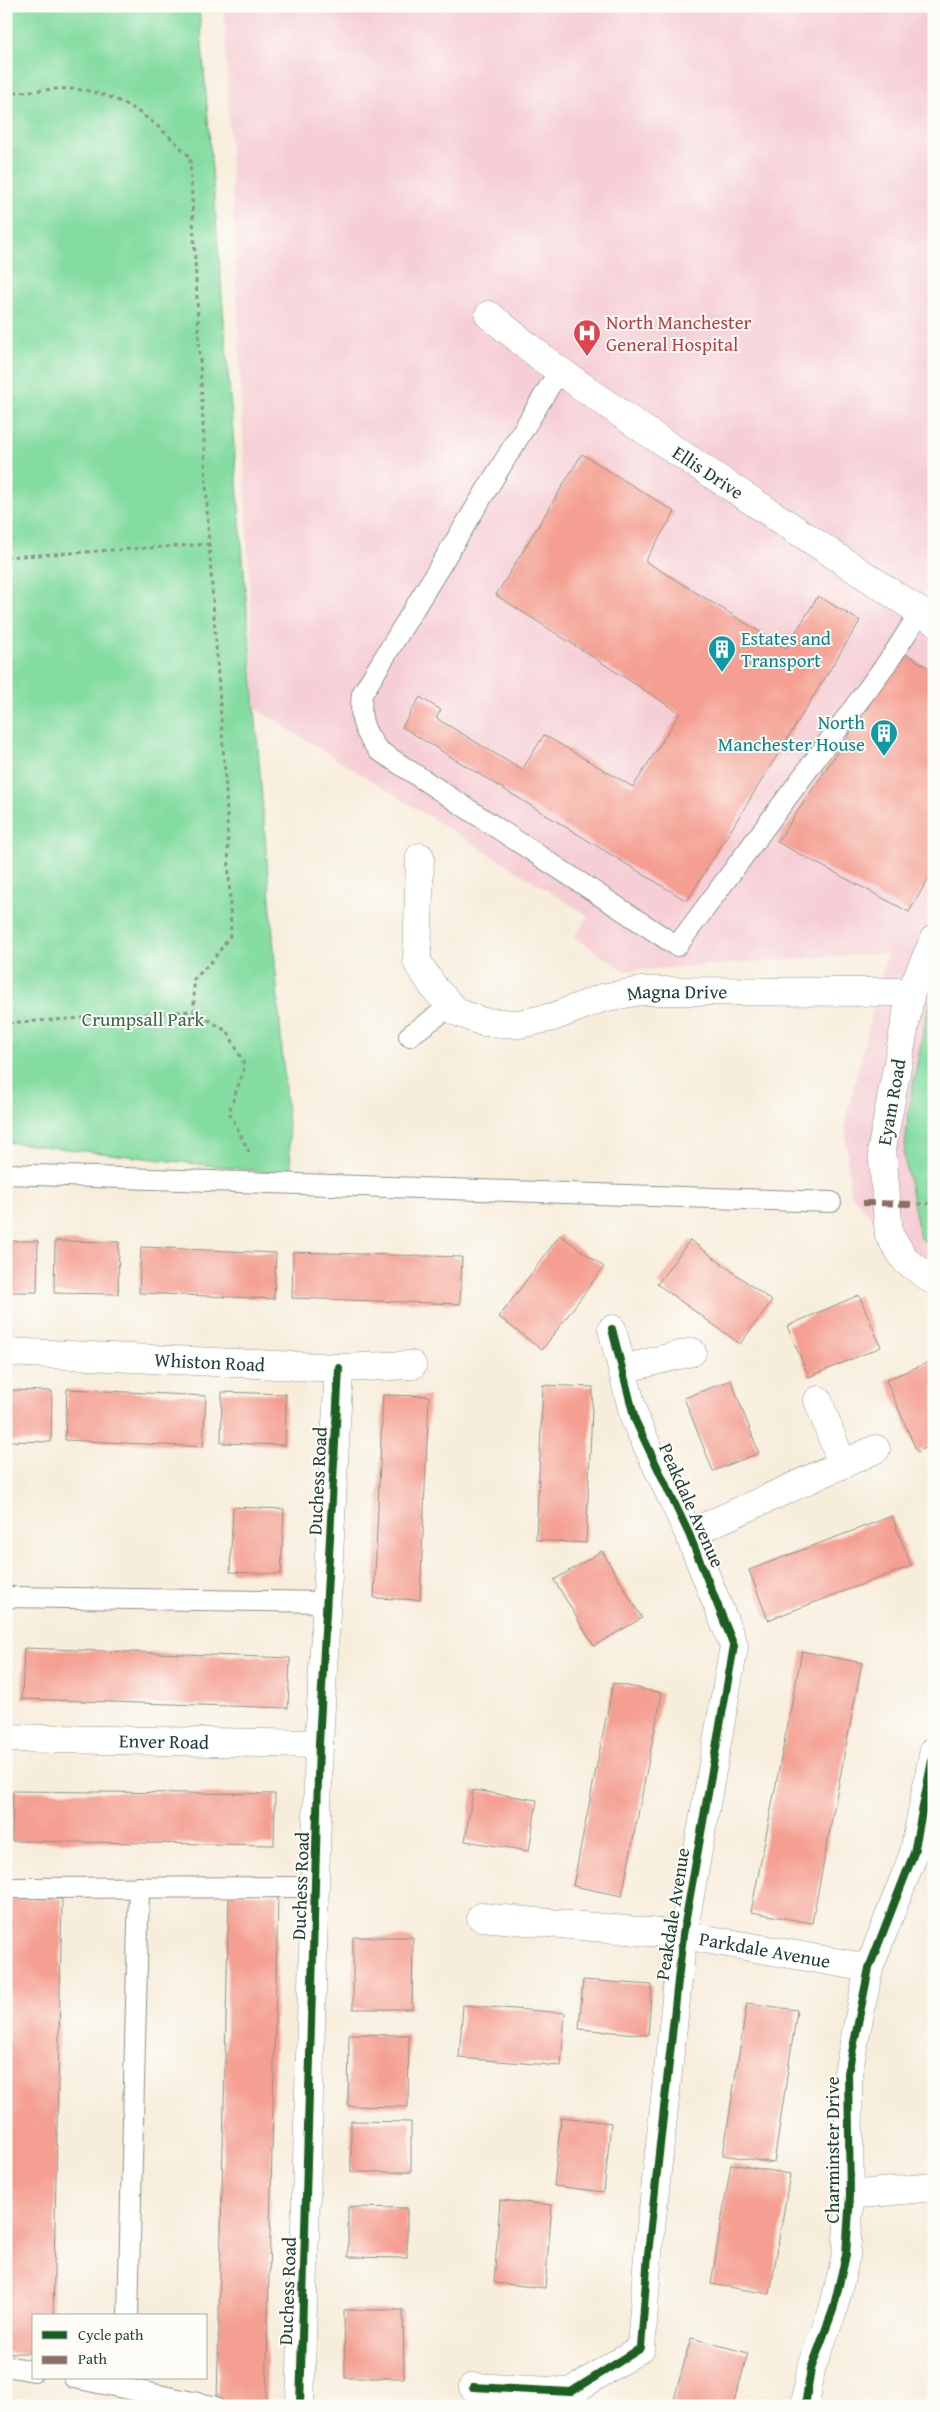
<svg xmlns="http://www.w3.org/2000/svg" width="940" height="2412" viewBox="0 0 940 2412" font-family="'Gentium Book Plus',serif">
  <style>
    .built { fill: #f6cfd6 }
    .green { fill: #84dca1; stroke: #528c6a }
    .building { fill: #f49f91 }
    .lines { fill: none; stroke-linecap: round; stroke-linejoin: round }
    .service-casing { stroke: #8b9588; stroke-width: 22 }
    .minor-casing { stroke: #8b9588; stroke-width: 29 }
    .path { stroke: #8b9588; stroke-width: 3; stroke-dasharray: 4 4; stroke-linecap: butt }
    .service { stroke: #fff; stroke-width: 20 }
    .minor { stroke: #fff; stroke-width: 28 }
    .quiet { stroke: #8d6e63; stroke-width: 6; stroke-dasharray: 12 6; stroke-linecap: butt }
    .cycleway-casing { stroke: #fdfcf7; stroke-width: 11 }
    .cycleway { stroke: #1b5e20; stroke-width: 8 }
    .labels { text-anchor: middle; stroke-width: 4; stroke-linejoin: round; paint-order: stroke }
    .health-label { font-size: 19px; fill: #be3a42; stroke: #fdfcf7; text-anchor: start }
    .street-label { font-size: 19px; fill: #1f3d34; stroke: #fdfcf7 }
    .culture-label { font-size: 19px; fill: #0d838f; stroke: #fdfcf7; text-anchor: start }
    .park-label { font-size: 19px; fill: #38654f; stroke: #fdfcf7 }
  </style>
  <rect width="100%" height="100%" fill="#fdfcf7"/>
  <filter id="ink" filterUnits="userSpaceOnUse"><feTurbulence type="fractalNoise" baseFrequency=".02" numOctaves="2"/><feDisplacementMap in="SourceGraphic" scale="10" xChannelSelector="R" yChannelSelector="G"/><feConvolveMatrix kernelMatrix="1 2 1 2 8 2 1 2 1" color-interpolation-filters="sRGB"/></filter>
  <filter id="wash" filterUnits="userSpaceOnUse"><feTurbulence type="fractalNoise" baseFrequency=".0096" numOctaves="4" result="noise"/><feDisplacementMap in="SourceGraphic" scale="20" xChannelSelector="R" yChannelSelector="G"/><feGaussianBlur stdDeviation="1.12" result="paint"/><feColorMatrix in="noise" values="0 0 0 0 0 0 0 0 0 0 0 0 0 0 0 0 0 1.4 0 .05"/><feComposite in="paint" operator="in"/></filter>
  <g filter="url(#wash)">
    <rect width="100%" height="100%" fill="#f7eddb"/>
    <!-- built -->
    <polygon class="built" points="224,6 934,6 934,1290 850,1193 845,1122 887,953 625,971 574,937 589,916 255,708"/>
    <!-- green -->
    <g class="green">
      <polygon points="6,6 199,6 292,1175 6,1142"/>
      <polygon points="934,993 934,1247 920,1238 904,1156 910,1100 927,1014"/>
    </g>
    <g id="blocks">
      <!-- building -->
      <g class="building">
        <polygon points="582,454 675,512 645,561 786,648 818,596 860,621 687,901 402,727 420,697 441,710 436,718 522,770 544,735 633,787 680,713 496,595"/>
        <polygon points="904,653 934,671 934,869 909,912 777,842"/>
        <polygon points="560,1235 604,1267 542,1350 499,1317"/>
        <polygon points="690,1240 772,1301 740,1344 657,1284"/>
        <polygon points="6,1241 38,1241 37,1292 6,1292"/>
        <polygon points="55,1241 119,1242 118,1294 54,1293"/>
        <polygon points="141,1247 276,1253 274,1299 139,1293"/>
        <polygon points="293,1252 462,1257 460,1304 292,1298"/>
        <polygon points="859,1295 881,1347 809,1377 787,1326"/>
        <polygon points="934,1360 934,1444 917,1452 886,1380"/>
        <polygon points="731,1380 759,1453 713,1471 684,1398"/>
        <polygon points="543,1385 593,1387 586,1543 536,1540"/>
        <polygon points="67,1389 206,1396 203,1447 65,1440"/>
        <polygon points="6,1390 52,1391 51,1442 6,1441"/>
        <polygon points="222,1392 286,1394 285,1445 221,1443"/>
        <polygon points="383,1395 429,1396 420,1600 374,1598"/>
        <polygon points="233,1507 284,1509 281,1574 230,1572"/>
        <polygon points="892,1516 911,1566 768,1620 749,1570"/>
        <polygon points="602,1551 642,1618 594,1646 554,1580"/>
        <polygon points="24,1648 290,1658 288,1708 22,1699"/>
        <polygon points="802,1651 862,1663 812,1923 751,1912"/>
        <polygon points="613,1683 662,1693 622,1896 573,1886"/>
        <polygon points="473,1790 537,1800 529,1851 465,1841"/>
        <polygon points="13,1791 275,1794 274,1845 12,1841"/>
        <polygon points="229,1893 278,1895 266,2403 217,2402"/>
        <polygon points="11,1898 62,1899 53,2316 34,2316 34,2353 6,2353 6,2117"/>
        <polygon points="353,1937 413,1937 412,2009 353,2009"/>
        <polygon points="583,1980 652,1985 648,2035 579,2029"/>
        <polygon points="747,2003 797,2010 774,2163 723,2155"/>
        <polygon points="463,2005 565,2013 561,2066 459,2058"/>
        <polygon points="349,2034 409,2035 408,2107 348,2106"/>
        <polygon points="561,2117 611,2123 604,2192 554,2186"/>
        <polygon points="351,2121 411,2122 411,2172 351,2172"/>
        <polygon points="731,2164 790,2174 770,2294 711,2284"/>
        <polygon points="500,2200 552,2205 545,2288 494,2283"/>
        <polygon points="348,2207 407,2208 407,2258 348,2257"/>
        <polygon points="344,2310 403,2310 404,2378 345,2378"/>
        <polygon points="691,2338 748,2353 733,2406 682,2406 673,2403"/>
      </g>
    </g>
  </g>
  <g filter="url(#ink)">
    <use href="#blocks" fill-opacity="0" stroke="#8b9588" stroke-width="1"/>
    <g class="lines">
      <!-- service casing -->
      <g class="service-casing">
        <g id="service">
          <path d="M559,371L362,694C359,719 363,730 378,750L677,946L892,656L920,612"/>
          <polyline points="409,1036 451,1006"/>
          <polyline points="6,1174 831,1202"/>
          <polyline points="6,1597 327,1602"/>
          <polyline points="6,1888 316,1887"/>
          <polyline points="128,2316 139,1887"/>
          <polyline points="6,2366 34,2371"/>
          <polyline points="74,2378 213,2406"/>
        </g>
      </g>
      <!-- minor casing -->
      <g class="minor-casing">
        <g id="minor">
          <path id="s1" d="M489,315L546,361L637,425L934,621"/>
          <path id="s2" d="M420,857L417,962L435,989L457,1012L483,1022L519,1024L553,1017L602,998L641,991L911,992"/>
          <polyline points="934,939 911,992 882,1148 889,1235 906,1261 934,1281"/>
          <path id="s3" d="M6,1352L339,1368L412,1365"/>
          <polyline points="622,1369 692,1352"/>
          <polyline points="818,1400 842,1464"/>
          <polyline points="689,1534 876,1449"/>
          <path id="s4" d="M6,1738L319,1744"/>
          <path id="s5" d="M481,1917L683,1935L869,1968"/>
          <polyline points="850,2195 934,2187"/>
          <polyline points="473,2387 571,2392 641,2348 648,2254 683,1935 734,1646 689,1534 635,1420 612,1329"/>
          <polyline points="300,2406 319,1744 339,1368"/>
          <polyline points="805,2406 811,2369 833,2310 846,2255 850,2195 848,2073 869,1968 914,1853 934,1750"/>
        </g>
      </g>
      <!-- path -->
      <g class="path">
        <path d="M6,93C28,92 51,88 72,89C122,92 157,123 190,157L209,544L226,789L231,934L214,959L194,979V1011L6,1023"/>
        <polyline points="6,557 209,544"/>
        <polyline points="194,1011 228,1032 245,1066 229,1112 249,1152"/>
        <polyline points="918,1204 934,1203"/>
      </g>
      <!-- service -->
      <use href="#service" class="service"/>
      <!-- minor -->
      <use href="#minor" class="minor"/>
      <!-- quiet -->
      <polyline class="quiet" points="863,1203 917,1204"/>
      <!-- cycleway casing -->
      <g class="cycleway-casing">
        <g id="cycleway">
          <polyline points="473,2387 571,2392 641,2348 648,2254 683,1935 734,1646 689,1534 635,1420 612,1329"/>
          <polyline points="300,2406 319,1744 339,1368"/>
          <polyline points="805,2406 811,2369 833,2310 846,2255 850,2195 848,2073 869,1968 914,1853 934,1750"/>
        </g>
      </g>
      <!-- cycleway -->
      <use href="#cycleway" class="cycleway"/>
    </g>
  </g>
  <!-- icons -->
  <defs>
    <g id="hospital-pin" transform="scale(1.4375)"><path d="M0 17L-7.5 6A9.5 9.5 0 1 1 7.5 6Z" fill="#e0444e" stroke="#fdfcf7"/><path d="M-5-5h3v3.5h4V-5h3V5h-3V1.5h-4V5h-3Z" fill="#fff"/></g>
    <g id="building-pin" transform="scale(1.4375)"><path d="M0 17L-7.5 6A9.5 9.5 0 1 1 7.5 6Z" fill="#0f9aa8" stroke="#fdfcf7"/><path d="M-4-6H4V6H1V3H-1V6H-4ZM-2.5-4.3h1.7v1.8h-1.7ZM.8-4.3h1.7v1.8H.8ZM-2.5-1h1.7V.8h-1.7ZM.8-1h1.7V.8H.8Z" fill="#fff"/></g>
  </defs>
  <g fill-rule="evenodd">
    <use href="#hospital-pin" x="587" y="333"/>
    <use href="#building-pin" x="722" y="649"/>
    <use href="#building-pin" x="884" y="733"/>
  </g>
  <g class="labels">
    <!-- health labels -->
    <g class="health-label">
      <text x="606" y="329">North Manchester<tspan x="606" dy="22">General Hospital</tspan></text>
    </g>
    <!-- street labels -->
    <g class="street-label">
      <text dy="7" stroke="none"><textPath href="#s1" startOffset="270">Ellis Drive</textPath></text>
      <text dy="7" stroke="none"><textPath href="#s2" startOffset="396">Magna Drive</textPath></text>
      <text transform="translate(891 1102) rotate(-80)" y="7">Eyam Road</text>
      <text dy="7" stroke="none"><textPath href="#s3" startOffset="204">Whiston Road</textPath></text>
      <text transform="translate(317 1481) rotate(-87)" y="7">Duchess Road</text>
      <text transform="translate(692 1505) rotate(66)" y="7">Peakdale Avenue</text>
      <text dy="7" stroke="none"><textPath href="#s4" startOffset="158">Enver Road</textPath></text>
      <text transform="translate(300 1886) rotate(-88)" y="7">Duchess Road</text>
      <text transform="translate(672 1914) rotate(-81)" y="7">Peakdale Avenue</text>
      <text dy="7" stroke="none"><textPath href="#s5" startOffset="286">Parkdale Avenue</textPath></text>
      <text transform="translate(832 2150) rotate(-90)" y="7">Charminster Drive</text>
      <text transform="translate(287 2291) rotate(-88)" y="7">Duchess Road</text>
    </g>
    <!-- culture labels -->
    <g class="culture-label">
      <text x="741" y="645">Estates and<tspan x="741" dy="22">Transport</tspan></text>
      <text x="865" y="729" text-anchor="end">North<tspan x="865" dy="22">Manchester House</tspan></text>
    </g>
    <!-- park labels -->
    <g class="park-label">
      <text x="143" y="1026">Crumpsall Park</text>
    </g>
  </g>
  <!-- margin -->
  <rect width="940" height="2412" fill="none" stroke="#fdfcf7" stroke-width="25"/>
  <!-- legend -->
  <rect x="32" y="2314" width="175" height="65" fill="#fdfcf7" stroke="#a4b0a9"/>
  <rect x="42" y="2331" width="25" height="8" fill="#1b5e20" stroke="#a4b0a9"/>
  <text x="78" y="2340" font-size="15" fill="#1f3d34">Cycle path</text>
  <rect x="42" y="2356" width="25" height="8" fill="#8d6e63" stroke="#a4b0a9"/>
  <text x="78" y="2364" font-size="15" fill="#1f3d34">Path</text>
</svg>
